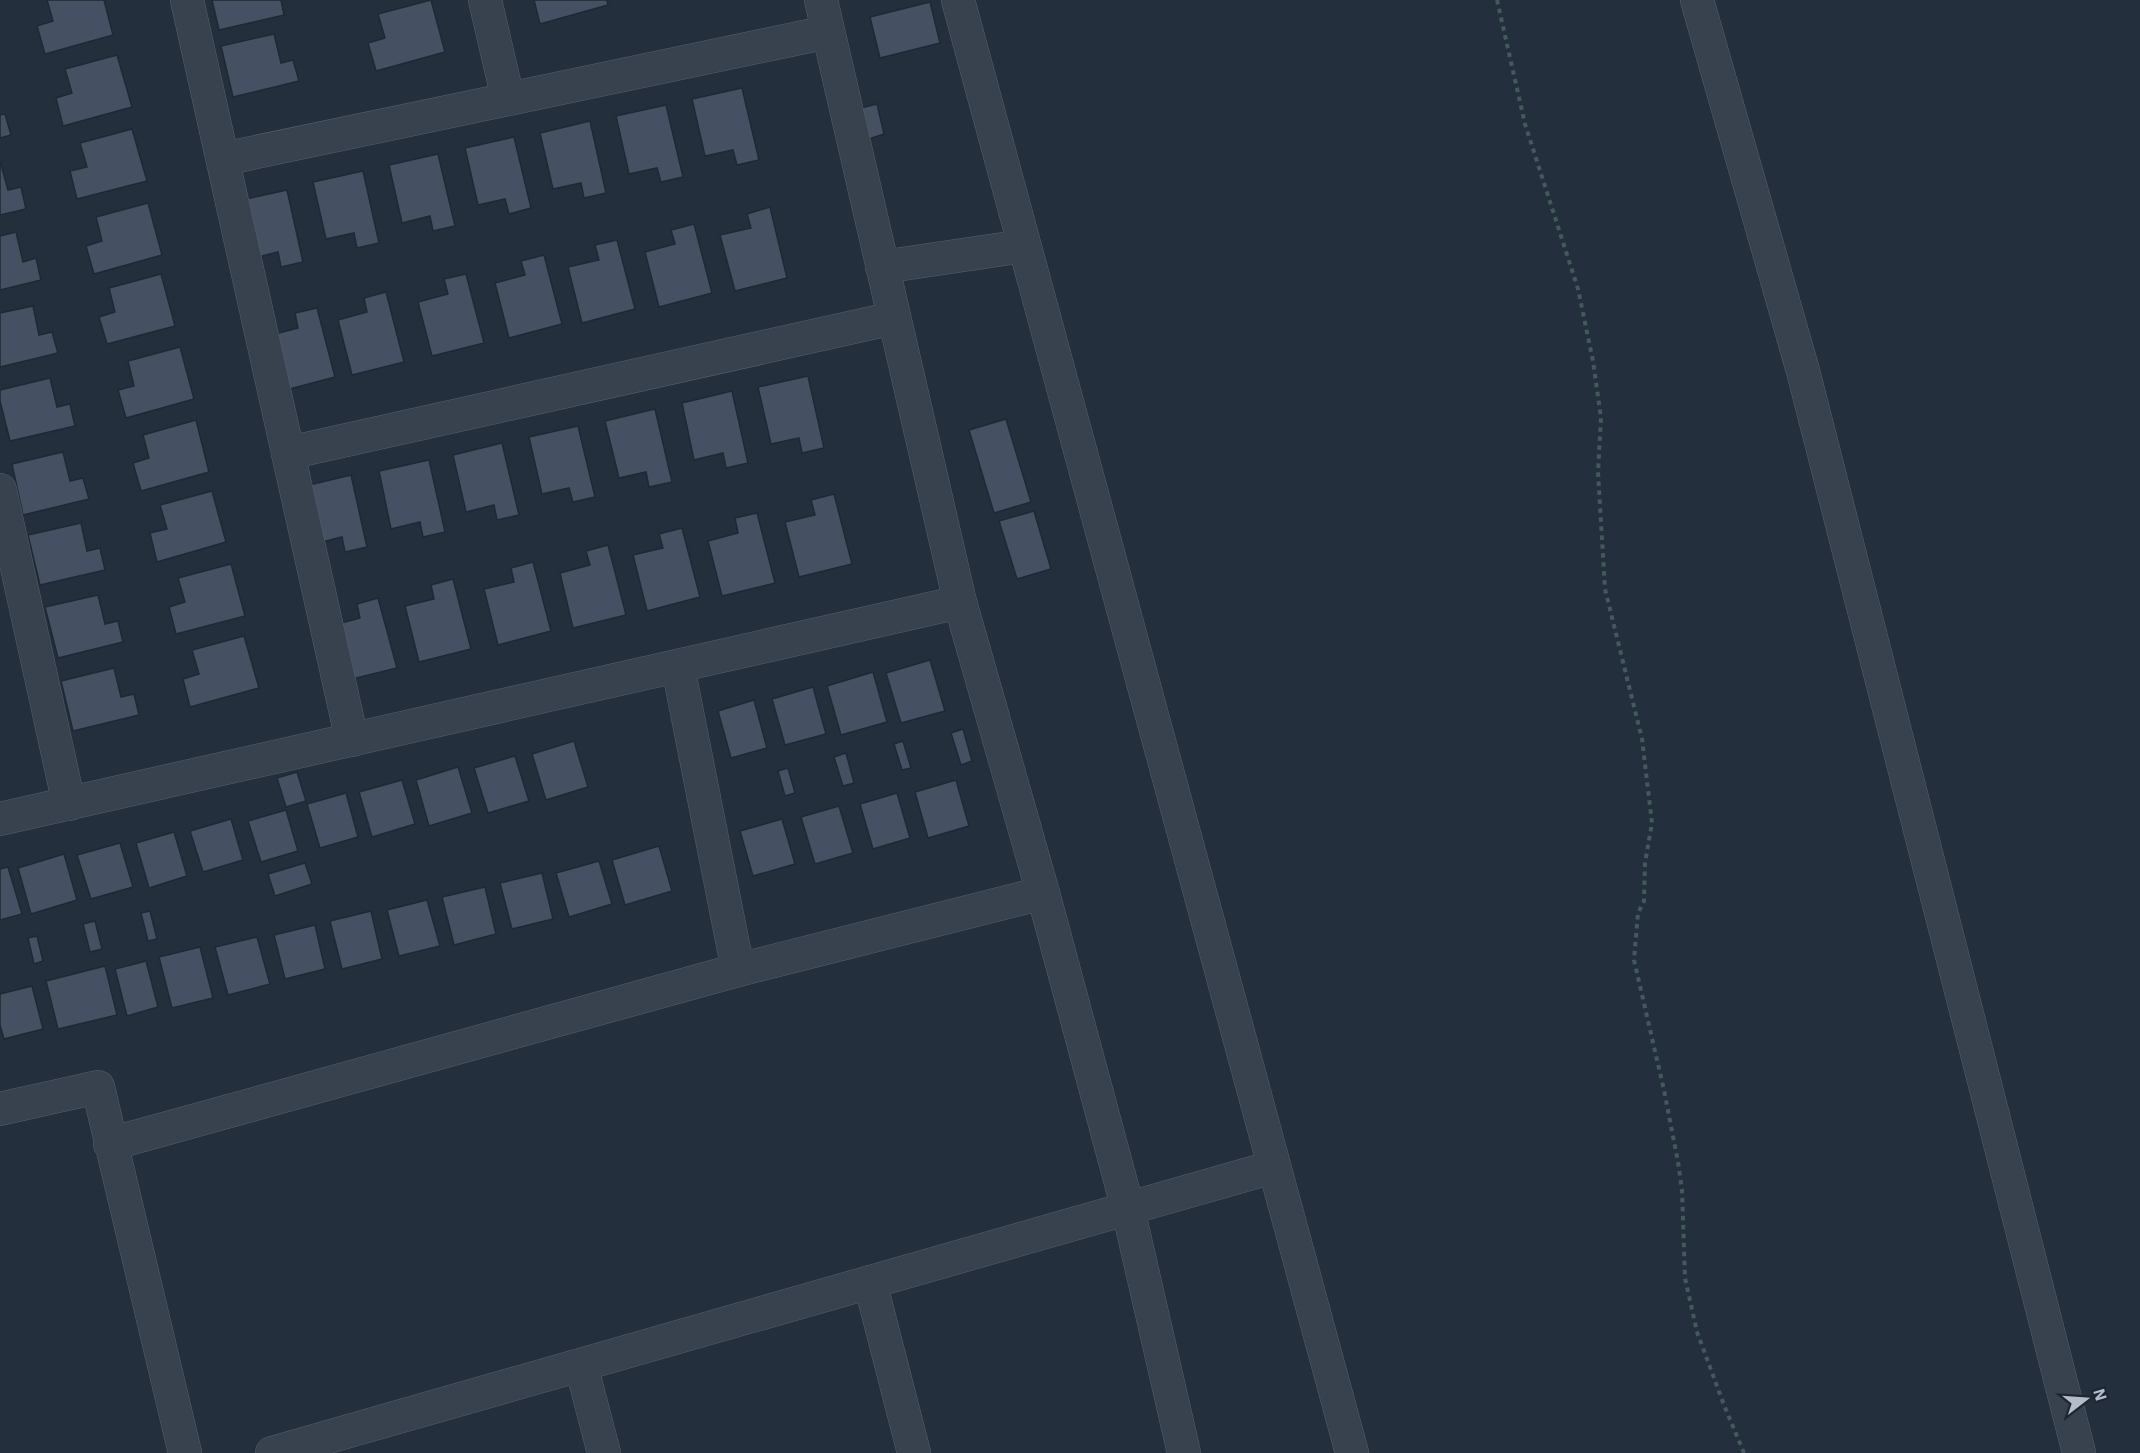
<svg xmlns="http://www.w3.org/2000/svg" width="2140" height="1453" viewBox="0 0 2140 1453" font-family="'IBM Plex Sans',sans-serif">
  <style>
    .building { fill: #455162; stroke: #1f2835; stroke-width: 1.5 }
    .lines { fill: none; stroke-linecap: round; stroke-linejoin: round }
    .minor-casing { stroke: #565f6c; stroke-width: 34 }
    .path { stroke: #44595c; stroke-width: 4; stroke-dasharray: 4.5 4.5; stroke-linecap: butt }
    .minor { stroke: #38414e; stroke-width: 33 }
  </style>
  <rect width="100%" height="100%" fill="#242f3e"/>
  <!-- building -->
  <g class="building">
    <polygon points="47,0 104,0 113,35 45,54 37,26 53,21"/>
    <polygon points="212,0 281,0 284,15 219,30"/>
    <polygon points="431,0 445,52 376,71 368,43 385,38 378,14"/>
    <polygon points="534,0 607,0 608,5 540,24"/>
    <polygon points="930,2 940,43 880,58 870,17"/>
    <polygon points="274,34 281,63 293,60 299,81 233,97 221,46"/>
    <polygon points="117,55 132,107 63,126 56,98 72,93 65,69"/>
    <polygon points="742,88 759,160 737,165 733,150 705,156 692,99"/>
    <polygon points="877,104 884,134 869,139 861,108"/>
    <polygon points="666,105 683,177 661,182 657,168 629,174 616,116"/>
    <polygon points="5,114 11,135 0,138 0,115"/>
    <polygon points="590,121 606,193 584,198 581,183 553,189 540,133"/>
    <polygon points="132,129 147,181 77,199 70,171 87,167 80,143"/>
    <polygon points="514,137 531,208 509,214 505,199 478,205 465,148"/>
    <polygon points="438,154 455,226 433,231 430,216 402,223 389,165"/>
    <polygon points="0,161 8,190 21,187 26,209 0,215"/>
    <polygon points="363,171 379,243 357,248 354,233 326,239 313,182"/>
    <polygon points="287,190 303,262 281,267 278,252 250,259 237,201"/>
    <polygon points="148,203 162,255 94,274 86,246 102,241 96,217"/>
    <polygon points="770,207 787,278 735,291 720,235 751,228 747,214"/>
    <polygon points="694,224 712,293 659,307 645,252 675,244 671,230"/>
    <polygon points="16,232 23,262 36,258 41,280 0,290 0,236"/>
    <polygon points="617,240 635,309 582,323 568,267 599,260 595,245"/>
    <polygon points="544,255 562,324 509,338 495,283 525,275 521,261"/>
    <polygon points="161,274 175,326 107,344 99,317 115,312 109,288"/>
    <polygon points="466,274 484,343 432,356 418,302 448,294 444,279"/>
    <polygon points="386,292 404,362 352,375 338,320 367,312 364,298"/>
    <polygon points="33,306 39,335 52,332 58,353 0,367 0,313"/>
    <polygon points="317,308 335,377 282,391 268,336 298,328 295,313"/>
    <polygon points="180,347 194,399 126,418 118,390 134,386 128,361"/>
    <polygon points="808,376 824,448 802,453 799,438 771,444 758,387"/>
    <polygon points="50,378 57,407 70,404 75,426 10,441 0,401 0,390"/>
    <polygon points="732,391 748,463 726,468 723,453 694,460 682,403"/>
    <polygon points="655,409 672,482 649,487 646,472 619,478 605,421"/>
    <polygon points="1006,419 1031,502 994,513 969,430"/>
    <polygon points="196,420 209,472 141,491 133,463 149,458 143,435"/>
    <polygon points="578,426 595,497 573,502 569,488 542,494 529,437"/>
    <polygon points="502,443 519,515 497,520 494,505 466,512 453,455"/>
    <polygon points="63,452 70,481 83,478 89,499 23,515 12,464"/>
    <polygon points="429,460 445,532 423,537 420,522 391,529 379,471"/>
    <polygon points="351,475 367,547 345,552 342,537 314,544 301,487"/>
    <polygon points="212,491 226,542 157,562 150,533 167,529 160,505"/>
    <polygon points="834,494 852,564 799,577 785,522 815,515 811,500"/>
    <polygon points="1034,511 1051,569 1017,579 999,521"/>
    <polygon points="757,513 775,583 722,596 708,541 738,533 735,518"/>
    <polygon points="81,523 87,551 100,548 105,570 40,585 28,535"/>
    <polygon points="682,528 700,597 647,611 633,555 663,548 659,534"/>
    <polygon points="608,545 626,615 573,628 560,573 590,565 586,551"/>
    <polygon points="533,562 551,631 498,645 484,589 514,582 511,568"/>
    <polygon points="231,564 245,616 176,634 169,607 185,602 178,578"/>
    <polygon points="453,579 471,649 419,662 405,606 434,599 431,585"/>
    <polygon points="98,595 105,624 118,621 123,642 58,658 45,607"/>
    <polygon points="378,598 397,668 344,681 330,626 360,618 357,604"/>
    <polygon points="244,636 259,688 190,707 183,679 199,674 192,650"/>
    <polygon points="930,660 945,711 901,723 886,673"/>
    <polygon points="114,668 121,697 134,694 139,715 73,731 61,681"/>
    <polygon points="873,672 887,722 841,735 827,686"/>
    <polygon points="813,687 826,734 785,745 772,699"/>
    <polygon points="754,700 767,748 731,758 718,711"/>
    <polygon points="963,729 972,761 961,765 951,733"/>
    <polygon points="574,741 588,787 546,800 532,754"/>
    <polygon points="903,741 911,768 902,770 894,744"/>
    <polygon points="846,753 854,783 843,786 834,757"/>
    <polygon points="515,756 529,801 488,813 474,768"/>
    <polygon points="458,767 472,813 429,826 416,780"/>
    <polygon points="788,768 795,793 785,796 778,771"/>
    <polygon points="297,772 306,801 286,807 277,778"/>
    <polygon points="402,780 415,824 372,837 359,792"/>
    <polygon points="956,780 969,826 928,838 915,792"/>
    <polygon points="346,793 358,837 320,848 307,804"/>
    <polygon points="897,793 910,838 873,849 860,804"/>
    <polygon points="839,806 853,853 815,864 801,817"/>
    <polygon points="286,810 298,851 261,862 248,821"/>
    <polygon points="231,819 243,860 203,872 190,831"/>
    <polygon points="782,819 795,864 753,876 740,831"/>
    <polygon points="174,832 187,876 149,888 136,843"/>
    <polygon points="120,843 133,887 91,899 77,855"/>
    <polygon points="659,846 672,891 625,905 612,860"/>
    <polygon points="64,854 77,900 31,914 18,868"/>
    <polygon points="599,861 612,904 569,917 556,873"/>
    <polygon points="305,863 312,884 275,896 268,874"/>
    <polygon points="8,867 22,914 0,920 0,869"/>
    <polygon points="542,873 553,919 512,929 500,883"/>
    <polygon points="485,887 496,934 454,945 442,897"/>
    <polygon points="427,900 440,946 399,956 387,910"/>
    <polygon points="150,911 157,939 148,941 141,913"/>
    <polygon points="371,911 382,959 342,969 330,921"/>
    <polygon points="95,921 102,949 90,952 83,924"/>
    <polygon points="315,925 325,969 285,979 274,935"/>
    <polygon points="37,936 43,961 34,964 28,938"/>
    <polygon points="257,937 270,984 228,995 215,947"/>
    <polygon points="200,947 213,998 172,1008 159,957"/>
    <polygon points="146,961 158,1007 127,1016 115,969"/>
    <polygon points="105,966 117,1015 58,1029 46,981"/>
    <polygon points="32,986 43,1029 4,1039 0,1025 0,994"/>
  </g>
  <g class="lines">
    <!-- minor casing -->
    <g class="minor-casing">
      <g id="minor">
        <polyline points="187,0 352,740"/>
        <polyline points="485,0 508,99"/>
        <polyline points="821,0 960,602 1043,893 1128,1209 1184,1453"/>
        <polyline points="958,0 1352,1453"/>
        <polyline points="1697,0 1803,371 2079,1453"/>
        <polyline points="223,159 828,32"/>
        <polyline points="882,267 1024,246"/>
        <polyline points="288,453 894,318"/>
        <polyline points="0,490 69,804"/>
        <polyline points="678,667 738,970"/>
        <polyline points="0,819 960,602"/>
        <polyline points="0,1109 98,1087 185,1453"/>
        <polyline points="110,1144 738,970 1043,893"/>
        <polyline points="870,1282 914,1453"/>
        <polyline points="581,1365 604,1453"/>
        <polyline points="272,1453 1273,1167"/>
      </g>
    </g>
    <!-- path -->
    <polyline class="path" points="1497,0 1525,124 1578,289 1593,361 1601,418 1598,472 1605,589 1642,739 1652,823 1645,863 1644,901 1638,913 1634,960 1664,1090 1678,1162 1682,1190 1685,1278 1697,1332 1724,1405 1744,1453"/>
    <!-- minor -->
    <use href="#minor" class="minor"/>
  </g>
  <!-- north arrow -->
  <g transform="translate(2086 1399) rotate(73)" stroke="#1d2633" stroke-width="4.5" paint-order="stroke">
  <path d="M0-4.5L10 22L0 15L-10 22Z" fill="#b4bcc9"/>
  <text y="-9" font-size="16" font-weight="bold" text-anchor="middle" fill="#b4bcc9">N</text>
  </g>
</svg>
